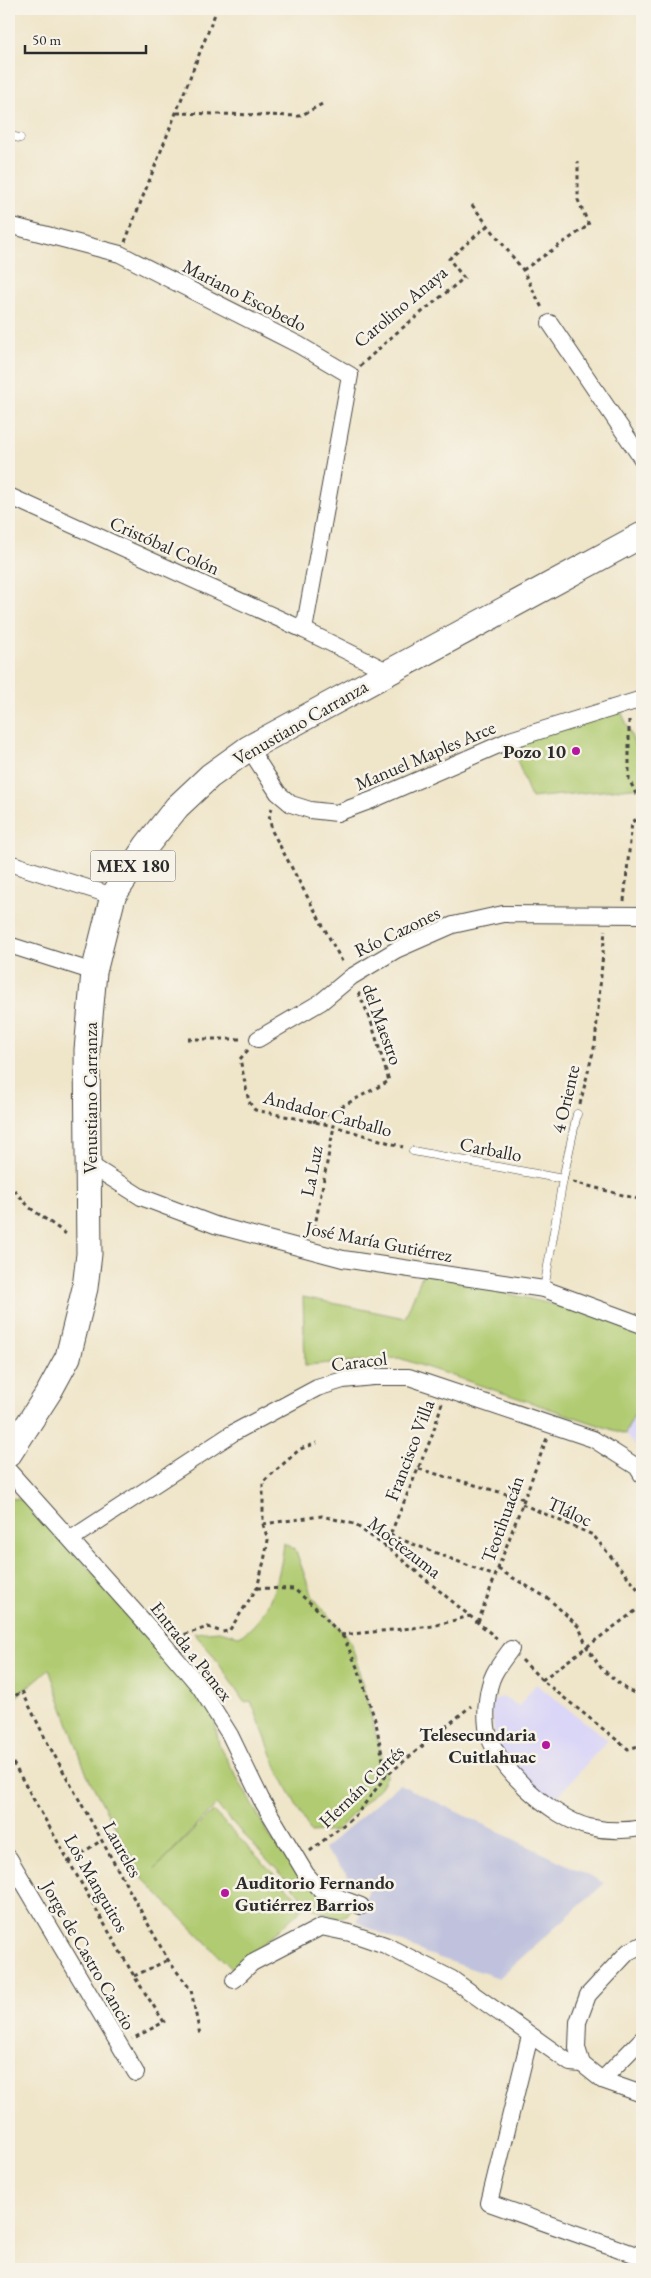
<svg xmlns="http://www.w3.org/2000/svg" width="651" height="2278" viewBox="0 0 651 2278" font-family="'EB Garamond',serif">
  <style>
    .built { fill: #dad6f7 }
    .industrial { fill: #c0c2dd }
    .green { fill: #b0cb71; stroke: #6e7b4e }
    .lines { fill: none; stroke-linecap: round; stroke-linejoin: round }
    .lane-casing { stroke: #484743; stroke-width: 9 }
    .street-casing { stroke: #484743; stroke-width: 18 }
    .primary-casing { stroke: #484743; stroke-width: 27 }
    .path { stroke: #484743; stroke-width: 3; stroke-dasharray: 4 4; stroke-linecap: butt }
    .lane { stroke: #fff; stroke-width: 8 }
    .street { stroke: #fff; stroke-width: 16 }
    .primary { stroke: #fff; stroke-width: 25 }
    .poi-dot { fill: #b5179e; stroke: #f7f3e8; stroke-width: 2 }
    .labels { text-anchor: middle; stroke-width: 5; stroke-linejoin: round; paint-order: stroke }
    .shield { fill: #f7f3e8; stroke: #686764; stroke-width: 1 }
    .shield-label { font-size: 18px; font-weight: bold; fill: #2b2b2b }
    .street-label { font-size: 19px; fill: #2b2b2b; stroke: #f7f3e8 }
    .poi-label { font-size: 19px; font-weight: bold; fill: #2b2b2b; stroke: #f7f3e8; text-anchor: end }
  </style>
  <rect width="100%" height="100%" fill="#f7f3e8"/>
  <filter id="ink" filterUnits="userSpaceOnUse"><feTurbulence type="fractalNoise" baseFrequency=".02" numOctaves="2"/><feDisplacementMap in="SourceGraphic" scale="10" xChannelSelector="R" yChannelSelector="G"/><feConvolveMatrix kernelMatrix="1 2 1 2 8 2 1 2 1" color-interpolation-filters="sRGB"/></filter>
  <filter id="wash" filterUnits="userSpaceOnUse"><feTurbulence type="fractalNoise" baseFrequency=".0096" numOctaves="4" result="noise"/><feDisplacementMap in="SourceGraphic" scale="20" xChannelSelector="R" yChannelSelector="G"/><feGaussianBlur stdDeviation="1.12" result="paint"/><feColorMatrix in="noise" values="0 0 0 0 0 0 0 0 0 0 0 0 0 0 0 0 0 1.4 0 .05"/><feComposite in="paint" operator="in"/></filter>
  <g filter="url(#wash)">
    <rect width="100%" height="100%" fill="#efe5c9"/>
    <!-- built -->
    <g class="built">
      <polygon points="642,1398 642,1453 625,1434"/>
      <polygon points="536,1684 608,1740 554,1800 540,1793 497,1747 490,1705 494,1700 502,1697 519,1706"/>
    </g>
    <!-- industrial -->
    <polygon class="industrial" points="399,1784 605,1883 499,1978 425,1953 357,1922 370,1886 349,1876 324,1849"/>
    <!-- green -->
    <g class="green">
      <polygon points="620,708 642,762 642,787 531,798 510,741"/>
      <polygon points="423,1273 637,1325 642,1328 642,1398 625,1434 399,1358 305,1365 303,1297 405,1318"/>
      <polygon points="9,1498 31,1501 213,1712 219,1745 273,1842 285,1839 322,1890 352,1908 347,1915 337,1918 313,1908 216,1805 155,1869 213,1811 305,1906 234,1971 144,1880 87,1775 49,1669 9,1703"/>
      <path d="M284,1543L296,1551L312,1596L351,1642L387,1775L380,1787L336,1831L311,1833L278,1770L251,1701L244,1702L213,1655L194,1633L219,1631L239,1636C269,1622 281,1573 284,1543Z"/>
    </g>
  </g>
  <g filter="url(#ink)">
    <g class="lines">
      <!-- lane casing -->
      <g class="lane-casing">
        <g id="lane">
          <polyline points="9,136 20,138"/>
          <polyline points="413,1151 563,1179"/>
          <polyline points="544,1289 563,1179 577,1114"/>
        </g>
      </g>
      <!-- street casing -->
      <g class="street-casing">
        <g id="street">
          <polyline points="9,225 120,254 299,345 350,375 304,630"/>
          <polyline points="550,323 642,459"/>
          <polyline points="9,496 304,630 389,672"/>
          <polyline points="249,748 278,793 291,804 310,810 337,813 372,800 510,740 642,699"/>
          <polyline points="9,863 113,896"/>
          <polyline points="9,945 94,972"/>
          <polyline points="258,1039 321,1002 351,977 396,950 453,925 503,914 642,915"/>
          <polyline points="89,1164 141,1197 215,1225 343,1259 544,1289 642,1325"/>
          <polyline points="9,1471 162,1642 200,1687 230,1735 261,1799 306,1874 321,1891 361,1906"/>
          <polyline points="71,1539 233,1433 317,1388 343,1380 373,1377 409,1377 593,1439 637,1467 642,1475"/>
          <path d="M511,1649C505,1657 498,1666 494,1674C487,1688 485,1711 487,1727C491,1765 554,1819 589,1827C606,1831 626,1831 642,1828"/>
          <polyline points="9,1858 136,2073"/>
          <polyline points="642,1945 628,1952 588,1995 578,2022 577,2048 582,2064 602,2080 642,2094"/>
          <polyline points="234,1980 252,1963 321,1927 350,1933 385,1945 452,1979 570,2063 582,2064"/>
          <polyline points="530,2036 489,2203 642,2257"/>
          <polyline points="602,2080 642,2039"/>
        </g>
      </g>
      <!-- primary casing -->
      <g class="primary-casing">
        <polyline id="primary" points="9,1454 49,1392 68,1357 85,1288 89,1254 87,1050 94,972 113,896 147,845 177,807 210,776 249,748 642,535"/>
      </g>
      <!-- path -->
      <g class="path">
        <polyline points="177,113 300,116 324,103"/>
        <polyline points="472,205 523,270 543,310"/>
        <polyline points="125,242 217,9"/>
        <polyline points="523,270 589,225 578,200 578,161"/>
        <polyline points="360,366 395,334 464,278 449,259 488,225"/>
        <polyline points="629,720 629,779 636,794 642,794"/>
        <polyline points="272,808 269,815 272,831 344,965"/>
        <polyline points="624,901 632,822 642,816"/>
        <polyline points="188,1039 243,1039"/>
        <polyline points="248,1050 240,1059 249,1102 255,1110 334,1126 403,1147"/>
        <polyline points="580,1104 595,1044 605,930"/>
        <polyline points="313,1122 389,1081 370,1018 357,990"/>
        <polyline points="573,1182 642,1200"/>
        <polyline points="9,1184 30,1208 69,1236"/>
        <polyline points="313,1236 334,1126"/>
        <polyline points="419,1469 524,1499"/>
        <polyline points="522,1504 593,1535 642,1594"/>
        <polyline points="263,1524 322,1516 354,1524 389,1549 500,1641"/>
        <polyline points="390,1535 495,1576"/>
        <polyline points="389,1549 390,1535 432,1436 442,1403"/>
        <polyline points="498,1569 549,1599 579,1627 587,1647 601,1668 626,1689 642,1697"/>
        <polyline points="257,1588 294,1589 316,1608 344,1638 360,1674 376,1723 386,1776"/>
        <polyline points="478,1622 547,1438"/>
        <polyline points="341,1635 433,1626 470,1616"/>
        <polyline points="177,1637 208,1627 222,1632 229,1631 257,1588 264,1561 268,1540 263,1524 263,1482 300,1449 317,1443"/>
        <polyline points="522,1660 542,1680 628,1749 642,1745"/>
        <polyline points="542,1680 642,1606"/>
        <polyline points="9,1700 22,1691 46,1740 168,1960 191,1990 200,2035"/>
        <polyline points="9,1756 134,1976 164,2022 132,2039"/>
        <polyline points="310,1851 356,1815 386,1776 471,1706"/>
        <polyline points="68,1862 102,1840"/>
        <polyline points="134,1976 168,1960"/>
      </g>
      <!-- lane -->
      <use href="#lane" class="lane"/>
      <!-- street -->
      <use href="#street" class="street"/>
      <!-- primary -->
      <use href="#primary" class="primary"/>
    </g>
  </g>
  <!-- markers -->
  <g class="poi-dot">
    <circle cx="576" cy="751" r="5"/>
    <circle cx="546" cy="1745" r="5"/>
    <circle cx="225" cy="1893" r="5"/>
  </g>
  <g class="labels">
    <!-- shield labels -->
    <rect class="shield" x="90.5" y="850.5" width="85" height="31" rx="4"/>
    <g class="shield-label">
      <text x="133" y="872">MEX 180</text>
    </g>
    <!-- street labels -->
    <g class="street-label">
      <text transform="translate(245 295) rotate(27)" y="7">Mariano Escobedo</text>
      <text transform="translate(400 306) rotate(-40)" y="7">Carolino Anaya</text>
      <text transform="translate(165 545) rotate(24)" y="7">Cristóbal Colón</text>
      <text transform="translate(300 722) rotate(-30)" y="7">Venustiano Carranza</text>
      <text transform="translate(425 755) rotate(-23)" y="7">Manuel Maples Arce</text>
      <text transform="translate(397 931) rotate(-26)" y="7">Río Cazones</text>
      <text transform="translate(383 1024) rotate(70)" y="7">del Maestro</text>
      <text transform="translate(90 1098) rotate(-90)" y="7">Venustiano Carranza</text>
      <text transform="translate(565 1099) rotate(-77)" y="7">4 Oriente</text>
      <text transform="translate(328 1113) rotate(15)" y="7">Andador Carballo</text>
      <text transform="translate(491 1149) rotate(11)" y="7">Carballo</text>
      <text transform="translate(311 1171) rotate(-79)" y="7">La Luz</text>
      <text transform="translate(379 1241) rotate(11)" y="7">José María Gutiérrez</text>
      <text transform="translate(359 1361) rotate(-7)" y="7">Caracol</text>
      <text transform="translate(409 1450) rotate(-69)" y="7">Francisco Villa</text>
      <text transform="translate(570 1511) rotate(24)" y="7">Tláloc</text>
      <text transform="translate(502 1519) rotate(-70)" y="7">Teotihuacán</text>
      <text transform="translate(405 1547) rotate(38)" y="7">Moctezuma</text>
      <text transform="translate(192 1651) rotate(52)" y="7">Entrada a Pemex</text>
      <text transform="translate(361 1786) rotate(-44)" y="7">Hernán Cortés</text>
      <text transform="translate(123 1849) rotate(61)" y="7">Laureles</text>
      <text transform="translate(97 1883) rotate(60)" y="7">Los Manguitos</text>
      <text transform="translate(89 1955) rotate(60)" y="7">Jorge de Castro Cancio</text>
    </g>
    <!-- poi labels -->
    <g class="poi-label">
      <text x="566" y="758">Pozo 10</text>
      <text x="536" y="1741">Telesecundaria<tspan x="536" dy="22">Cuitlahuac</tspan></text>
      <text x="235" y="1889" text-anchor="start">Auditorio Fernando<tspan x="235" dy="22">Gutiérrez Barrios</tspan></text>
    </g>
  </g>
  <!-- margin -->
  <rect width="651" height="2278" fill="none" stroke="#f7f3e8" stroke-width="30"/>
  <!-- scale -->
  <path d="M25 45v8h121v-8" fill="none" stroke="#2b2b2b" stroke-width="2.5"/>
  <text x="32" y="45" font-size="15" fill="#2b2b2b" stroke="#f7f3e8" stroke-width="4" paint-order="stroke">50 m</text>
</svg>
